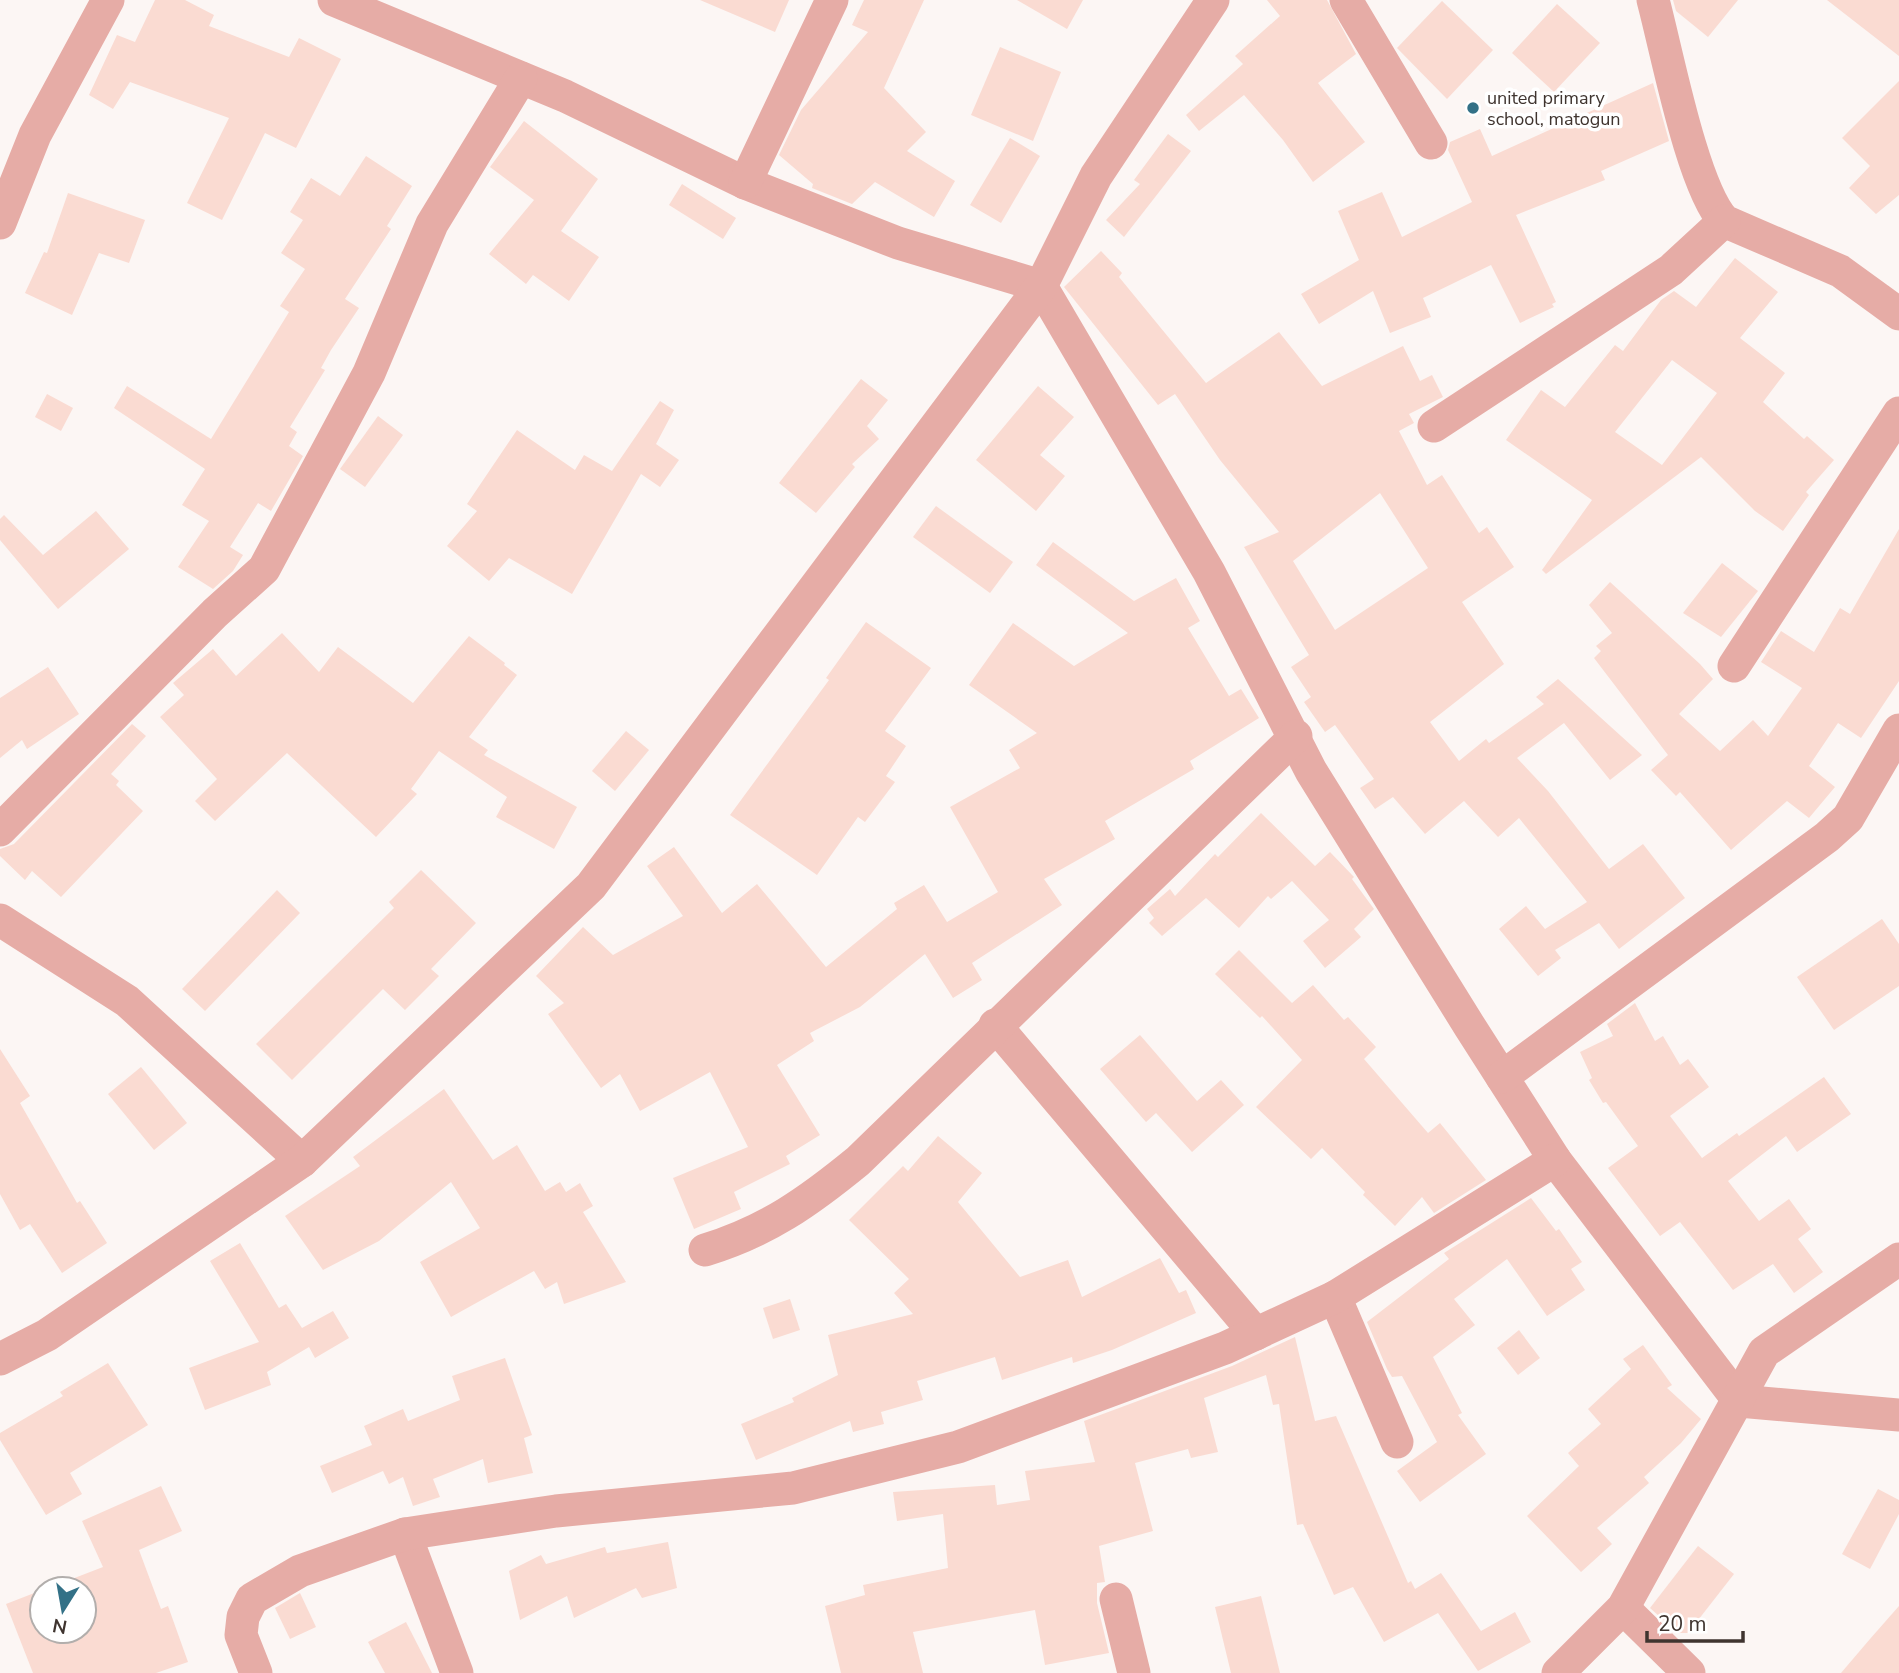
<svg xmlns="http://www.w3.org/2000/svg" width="1899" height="1673" viewBox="0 0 1899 1673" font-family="'Nunito Sans',sans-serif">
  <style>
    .building { fill: #fadbd2; fill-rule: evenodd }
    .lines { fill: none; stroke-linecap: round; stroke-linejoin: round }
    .street { stroke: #e6aca6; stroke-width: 33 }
    .poi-dot { fill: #337187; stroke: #fff; stroke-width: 2.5 }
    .labels { text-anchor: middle; stroke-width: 7; stroke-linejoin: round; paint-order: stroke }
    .poi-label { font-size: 18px; fill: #3f342f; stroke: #fff; text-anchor: start }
  </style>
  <rect width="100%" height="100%" fill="#fcf6f4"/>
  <!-- building -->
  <g class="building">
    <polygon points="155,0 185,0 214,15 209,26 289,57 299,38 341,59 296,148 265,133 222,220 187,203 229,118 130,82 113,109 89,95 117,35 135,42"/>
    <polygon points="700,0 789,0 775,32"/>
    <polygon points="864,0 924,0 884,88 926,132 907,151 955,181 934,217 875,182 852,204 812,188 813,184 779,155 801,110 868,32 852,25"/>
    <polygon points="1017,0 1083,0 1067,29"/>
    <polygon points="1267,0 1327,0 1356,54 1318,83 1365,142 1313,182 1283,140 1244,95 1199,131 1186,115 1243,64 1235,56 1280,16"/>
    <polygon points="1673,0 1738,0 1708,37 1676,11"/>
    <polygon points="1827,0 1899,0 1899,56"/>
    <polygon points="1442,1 1493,50 1447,99 1397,48"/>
    <polygon points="1557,4 1600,43 1554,92 1512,53"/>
    <polygon points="1000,47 1061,72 1033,141 971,115"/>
    <polygon points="1899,81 1899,195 1876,214 1849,188 1870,166 1842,138"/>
    <polygon points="1653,83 1669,141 1601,171 1605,180 1516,215 1556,302 1552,304 1554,307 1520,323 1491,265 1423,298 1431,317 1390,333 1373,291 1319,324 1301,294 1359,260 1338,211 1382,192 1402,237 1472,202 1448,150 1450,142 1480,129 1492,156"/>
    <polygon points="524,121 598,179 561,231 599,257 569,301 533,275 526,284 489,254 534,200 490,167"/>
    <polygon points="1168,134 1191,151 1124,237 1106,220 1140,184 1134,180"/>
    <polygon points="1010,138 1040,156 1001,223 970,205"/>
    <polygon points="366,156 412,186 387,226 391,229 345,299 359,308 331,350 321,368 325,370 290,427 297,432 289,446 303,456 271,511 258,503 230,547 243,555 233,571 213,589 178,567 209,521 182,505 205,469 114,408 127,386 211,439 289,312 280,306 305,269 281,253 303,220 290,212 311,178 340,196"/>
    <polygon points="682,184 736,218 723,239 669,205"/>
    <polygon points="68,193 145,220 129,263 99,253 72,315 25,293 44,252 47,253"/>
    <path d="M1101,251L1122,273L1119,277L1206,383L1279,332L1322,386L1403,346L1420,381L1432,375L1443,397L1409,414L1414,423L1399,431L1427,485L1442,475L1479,533L1487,527L1514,567L1462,602L1504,664L1430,722L1459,761L1486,739L1489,743L1544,704L1536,697L1558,679L1642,755L1610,780L1564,723L1517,758L1548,791L1609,869L1643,844L1685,898L1619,949L1599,923L1555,950L1561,958L1538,976L1499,929L1526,906L1545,929L1587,902L1519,818L1498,837L1464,801L1425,834L1393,797L1375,809L1360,788L1374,779L1335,725L1325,732L1304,702L1311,697L1291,667L1309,655L1244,547L1279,532L1220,460L1175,394L1158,405L1064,287ZM1380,493L1428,568L1335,630L1293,561Z"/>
    <path d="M1735,258L1778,292L1740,338L1785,373L1763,402L1804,439L1807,436L1834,460L1806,492L1809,495L1783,531L1755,511L1701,457L1546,574L1542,570L1592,500L1506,440L1541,390L1565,407L1615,345L1623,351L1661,300L1674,291L1696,307ZM1672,360L1717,393L1662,465L1615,432Z"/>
    <polygon points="861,379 888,400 867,426 879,439 852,464 855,467 816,513 779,483"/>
    <polygon points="1038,386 1074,417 1040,455 1065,476 1036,511 976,460"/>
    <polygon points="47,394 73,408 61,431 35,417"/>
    <polygon points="660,401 674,410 656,444 679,460 660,487 641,474 572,594 509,558 489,581 447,546 477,511 467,504 517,430 575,470 584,455 612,471"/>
    <polygon points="378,416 403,435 365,487 340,469"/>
    <polygon points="936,506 1013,562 990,593 913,537"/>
    <polygon points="96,511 129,549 58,609 0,540 0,519 4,515 43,555"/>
    <polygon points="1899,529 1899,681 1861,738 1838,723 1809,766 1835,787 1809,818 1787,801 1731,850 1680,792 1676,796 1651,770 1668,755 1594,658 1601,651 1596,646 1612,633 1589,605 1610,582 1700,664 1713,679 1679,714 1720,751 1753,720 1768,736 1802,688 1761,662 1781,631 1814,652 1840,608 1850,614"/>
    <polygon points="1053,542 1134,601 1176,578 1200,621 1188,628 1229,696 1241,689 1259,718 1190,761 1194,769 1105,821 1115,839 1044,879 1062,905 972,963 982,980 953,998 925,954 860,1007 810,1033 814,1041 777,1065 820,1135 786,1156 790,1164 734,1192 741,1209 694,1229 673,1178 748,1147 710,1072 640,1111 620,1074 601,1088 548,1014 564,1003 536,976 583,927 613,955 683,916 647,866 674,847 722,913 757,884 826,967 897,909 894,903 924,885 947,922 998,892 950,807 1020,768 1009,750 1037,733 969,685 1013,623 1074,666 1128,633 1036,565"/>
    <polygon points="1722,563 1758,591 1721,637 1683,613"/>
    <polygon points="866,622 931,668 885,731 906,746 886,776 895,782 865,822 858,817 817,875 730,815 829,680 826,678"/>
    <polygon points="282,633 319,672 338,647 413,703 469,636 505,663 504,665 517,675 469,737 488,750 484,755 577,807 554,849 496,817 507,797 439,751 411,789 417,794 376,837 287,753 215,821 195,801 217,779 160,717 184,695 173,683 213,649 236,676"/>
    <polygon points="48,667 79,714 27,749 22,740 0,758 0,698"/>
    <polygon points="132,724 146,736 111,774 119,781 116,785 143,811 61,897 32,871 25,880 0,856 0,849 14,844"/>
    <polygon points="626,731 649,750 615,791 592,771"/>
    <polygon points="1261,813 1315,866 1330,852 1354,877 1352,879 1374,909 1354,929 1361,937 1325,968 1303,941 1329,920 1292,881 1271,899 1268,896 1239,928 1206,898 1162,936 1149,923 1154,918 1147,909 1170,889 1175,896 1215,854 1218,857"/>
    <polygon points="421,870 476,923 431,969 439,976 405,1010 383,989 292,1080 256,1044 394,908 389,902"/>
    <polygon points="277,890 300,913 205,1011 182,989"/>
    <polygon points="1882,919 1899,944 1899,986 1834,1030 1797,977"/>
    <polygon points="1239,950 1292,1003 1313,985 1344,1020 1348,1017 1376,1047 1364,1059 1428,1133 1440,1123 1486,1180 1434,1213 1422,1197 1395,1226 1363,1195 1365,1192 1322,1148 1311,1159 1256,1107 1302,1060 1262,1016 1260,1018 1215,974"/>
    <polygon points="1635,1003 1655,1041 1663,1036 1680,1065 1688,1059 1709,1087 1670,1116 1702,1158 1737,1133 1739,1136 1824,1077 1851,1114 1797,1152 1786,1136 1728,1181 1759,1221 1789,1199 1811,1229 1798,1239 1823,1272 1794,1293 1773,1264 1733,1290 1680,1222 1660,1236 1608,1168 1638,1146 1606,1102 1603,1103 1589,1080 1592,1078 1580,1052 1613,1036 1607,1024"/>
    <polygon points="1140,1035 1197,1101 1221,1080 1244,1105 1192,1152 1156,1113 1146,1122 1100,1069"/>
    <polygon points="0,1049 30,1096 20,1103 77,1203 80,1201 107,1243 62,1273 30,1224 20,1230 0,1194"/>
    <polygon points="141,1067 187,1123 154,1150 108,1094"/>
    <polygon points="444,1089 493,1160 517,1145 545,1191 560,1182 566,1192 580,1183 593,1206 583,1212 626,1282 564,1304 557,1282 545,1289 534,1271 451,1317 420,1262 480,1228 451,1182 379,1241 323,1270 285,1216 360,1166 353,1157"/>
    <polygon points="938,1136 982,1173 958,1202 1020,1277 1068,1260 1082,1297 1160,1258 1179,1293 1186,1290 1196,1313 1112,1350 1073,1363 1072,1357 1002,1380 995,1357 917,1381 923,1400 881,1412 884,1424 853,1432 850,1421 756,1460 741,1424 794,1402 792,1398 838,1375 828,1335 913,1314 894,1293 909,1279 849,1220 903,1166 908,1171"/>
    <polygon points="1531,1198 1556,1231 1559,1229 1582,1262 1571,1269 1585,1290 1547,1316 1507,1259 1454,1299 1475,1325 1433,1357 1462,1413 1458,1415 1486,1454 1420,1502 1397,1471 1437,1442 1402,1376 1392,1377 1387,1369 1367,1322 1449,1259 1444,1253"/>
    <polygon points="240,1243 279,1308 286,1304 302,1328 333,1311 349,1338 315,1358 309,1347 267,1372 271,1385 205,1410 189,1368 259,1342 210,1261"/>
    <polygon points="790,1299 800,1330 773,1339 763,1308"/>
    <polygon points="1519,1330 1540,1358 1518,1375 1497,1348"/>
    <polygon points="1295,1337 1315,1421 1336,1416 1408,1583 1411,1581 1415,1589 1441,1573 1481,1631 1515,1612 1531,1642 1478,1671 1438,1613 1384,1642 1353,1587 1334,1595 1303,1524 1297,1525 1279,1404 1273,1405 1266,1375 1204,1398 1218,1452 1191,1458 1188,1449 1135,1463 1153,1531 1099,1546 1105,1582 1097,1583 1097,1603 1109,1653 1045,1665 1035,1610 913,1632 923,1673 841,1673 825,1606 865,1595 863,1585 948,1568 943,1514 897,1521 893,1492 995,1485 997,1505 1030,1500 1025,1471 1095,1462 1084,1421 1232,1366"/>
    <polygon points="1643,1345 1672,1385 1667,1388 1701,1419 1681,1443 1644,1477 1649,1483 1597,1528 1612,1544 1581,1572 1527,1516 1579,1466 1568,1453 1601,1424 1588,1409 1631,1369 1623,1359"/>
    <polygon points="505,1358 532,1435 524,1438 533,1473 488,1483 483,1459 433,1479 440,1497 413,1506 403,1477 389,1484 383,1471 332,1493 320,1466 372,1445 364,1426 403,1409 408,1421 460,1400 452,1376"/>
    <polygon points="108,1363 148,1425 70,1473 82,1494 46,1515 0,1440 0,1433 63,1396 60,1392"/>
    <polygon points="161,1486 182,1531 139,1550 161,1609 168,1606 188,1662 156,1673 33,1673 6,1604 42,1590 42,1631 84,1631 84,1589 46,1589 103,1567 82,1521"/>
    <polygon points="1878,1489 1899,1500 1899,1514 1870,1569 1842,1554"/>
    <polygon points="668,1542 677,1588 642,1598 636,1588 574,1618 567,1596 520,1620 509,1571 541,1555 546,1564 605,1547 607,1553"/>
    <polygon points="1698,1546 1734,1574 1688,1633 1678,1633 1650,1608"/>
    <polygon points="300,1593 316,1627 290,1639 275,1608"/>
    <polygon points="1261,1596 1280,1673 1231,1673 1215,1607"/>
    <polygon points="1899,1606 1899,1673 1841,1673 1870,1639"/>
    <polygon points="406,1622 432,1673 385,1673 368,1642"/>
  </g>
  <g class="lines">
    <!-- street -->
    <g class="street">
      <polyline points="334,0 565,96 745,183 898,243 1041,286 1209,572 1311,771 1470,1027 1555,1160 1739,1401 1899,1415"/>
      <polyline points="1346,0 1431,143"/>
      <path d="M1653,0C1667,52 1692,186 1724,221L1840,271L1899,314"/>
      <polyline points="745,183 832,0"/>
      <polyline points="0,223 35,135 108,0"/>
      <polyline points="1434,426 1671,270 1724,221"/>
      <polyline points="1734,666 1899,413"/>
      <polyline points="0,830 215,613 264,569 369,373 432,224 521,78"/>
      <polyline points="0,920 127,1001 302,1161"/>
      <polyline points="995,1025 1256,1334"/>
      <polyline points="1502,1077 1827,837 1848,818 1899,730"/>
      <path d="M705,1250C767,1231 808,1202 858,1161L1296,736"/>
      <polyline points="1335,1297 1397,1442"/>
      <polyline points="0,1359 47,1335 302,1161 591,886 1041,286 1096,176 1213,0"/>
      <polyline points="405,1534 457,1673"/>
      <polyline points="1116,1599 1134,1673"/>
      <polyline points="1623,1608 1689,1673"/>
      <polyline points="256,1673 241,1635 243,1617 252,1599 300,1571 405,1534 556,1511 793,1488 958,1447 1225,1348 1335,1297 1555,1160"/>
      <polyline points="1558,1673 1623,1608 1764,1352 1899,1259"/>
    </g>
  </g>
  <!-- markers -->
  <circle class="poi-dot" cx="1473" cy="108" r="7"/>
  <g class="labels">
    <!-- poi labels -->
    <g class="poi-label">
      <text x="1487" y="104">united primary<tspan x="1487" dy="21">school, matogun</tspan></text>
    </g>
  </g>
  <!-- north arrow -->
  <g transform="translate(63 1610) rotate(191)"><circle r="33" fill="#ffffff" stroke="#b2aeac" stroke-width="2"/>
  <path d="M0-5L12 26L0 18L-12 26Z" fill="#337187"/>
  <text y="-10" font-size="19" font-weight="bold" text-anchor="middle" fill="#3f342f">N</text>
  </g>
  <!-- scale -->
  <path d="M1647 1631v10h96v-10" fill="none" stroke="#3f342f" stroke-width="3.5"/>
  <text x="1658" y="1631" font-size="21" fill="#3f342f" stroke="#ffffff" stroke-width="5" paint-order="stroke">20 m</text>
</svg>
